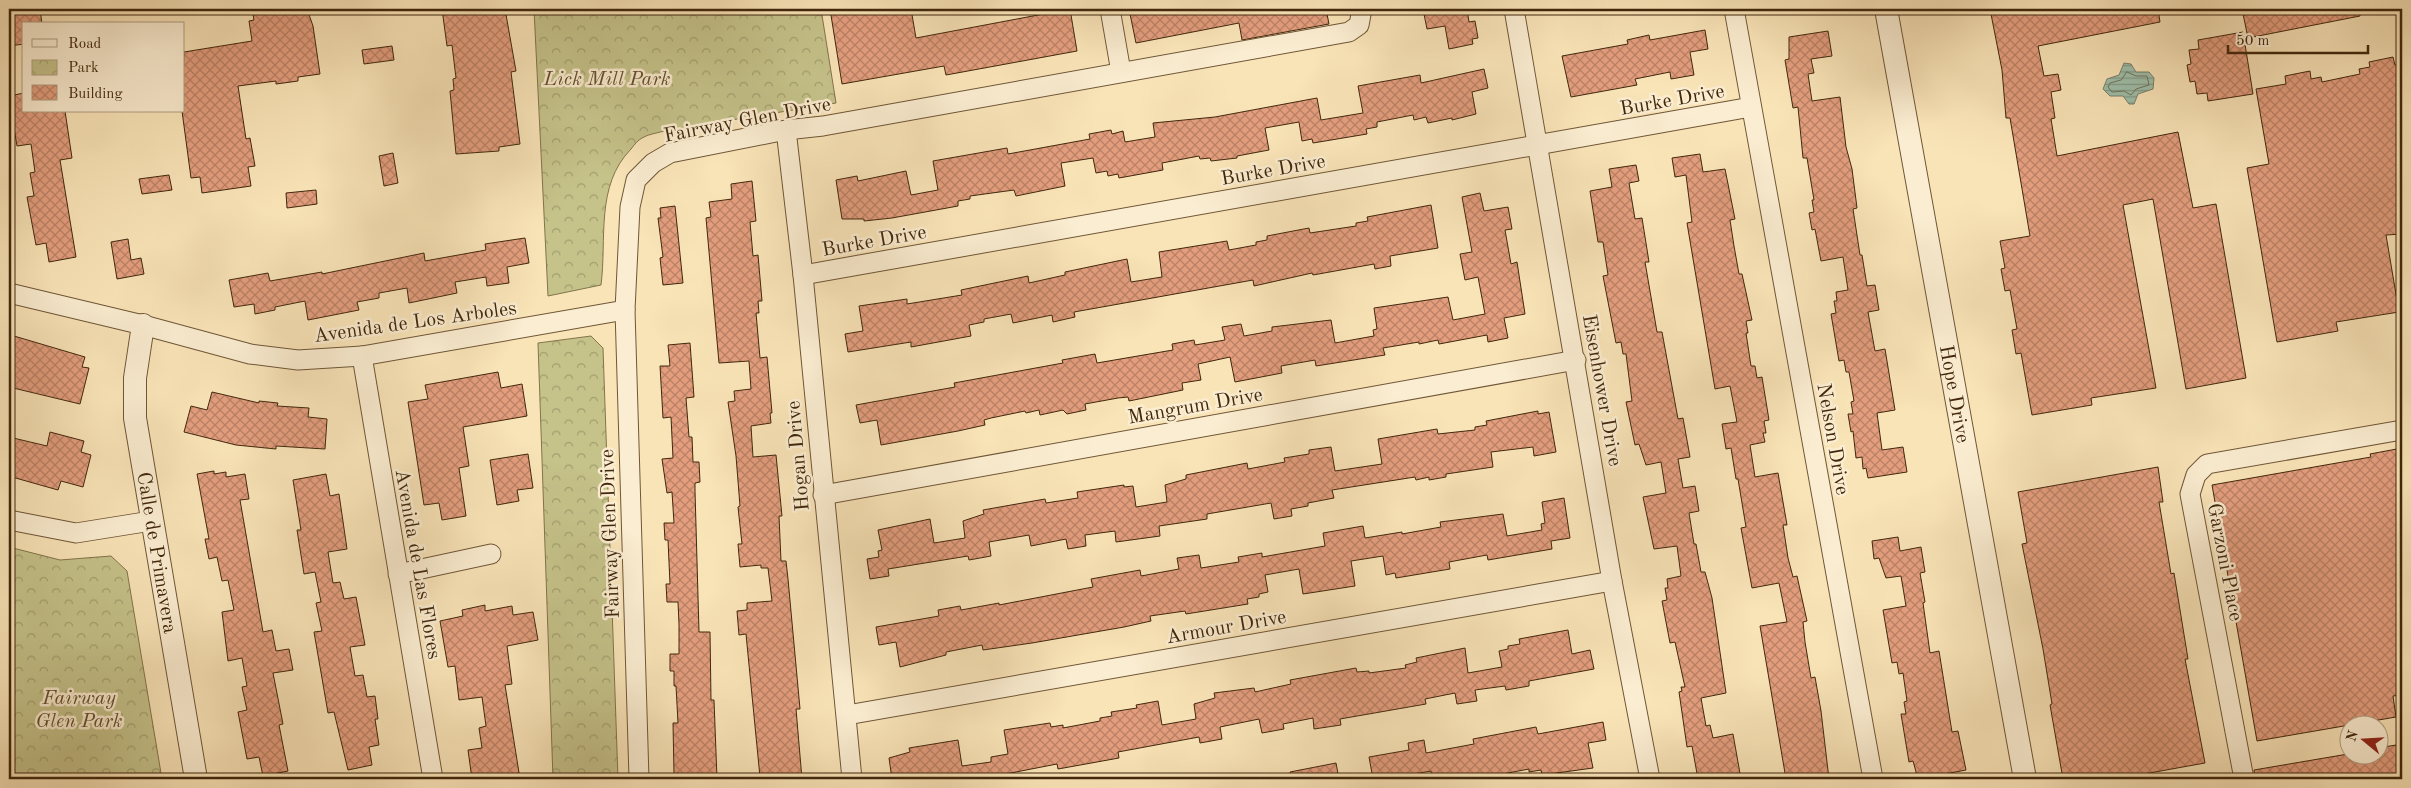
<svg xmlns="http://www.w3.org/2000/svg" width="2411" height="788" viewBox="0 0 2411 788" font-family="'Old Standard TT',serif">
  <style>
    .park { fill: url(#park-crowns); stroke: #83744b }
    .water { fill: url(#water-rules); stroke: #79826b }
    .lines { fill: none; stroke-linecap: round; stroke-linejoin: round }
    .shore { stroke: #70735c; stroke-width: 1 }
    .building { fill: url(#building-cross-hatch); stroke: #41270c }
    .minor-casing { stroke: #6f5637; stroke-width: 21 }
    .tertiary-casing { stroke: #6f5637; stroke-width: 24 }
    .minor { stroke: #fbedd1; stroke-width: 19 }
    .tertiary { stroke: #fbedd1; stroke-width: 22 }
    .labels { text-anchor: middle; stroke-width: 5; stroke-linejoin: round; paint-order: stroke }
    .park-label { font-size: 20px; font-style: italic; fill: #624e2c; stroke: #fbedd1 }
    .street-label { font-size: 20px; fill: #41270c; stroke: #fbedd1 }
  </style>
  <defs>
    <pattern id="park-crowns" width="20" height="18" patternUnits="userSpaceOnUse" patternTransform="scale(1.25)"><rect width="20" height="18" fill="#c5c28a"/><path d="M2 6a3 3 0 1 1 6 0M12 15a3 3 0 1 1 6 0" fill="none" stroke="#a29e6f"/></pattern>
    <pattern id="water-rules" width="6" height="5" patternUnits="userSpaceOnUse" patternTransform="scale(1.25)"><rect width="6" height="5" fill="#9ebfab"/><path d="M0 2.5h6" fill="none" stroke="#829b8a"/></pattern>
    <pattern id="building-cross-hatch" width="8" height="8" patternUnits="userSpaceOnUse" patternTransform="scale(1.25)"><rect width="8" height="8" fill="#e49e7e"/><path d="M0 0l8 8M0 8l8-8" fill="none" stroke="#ba8166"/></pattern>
  </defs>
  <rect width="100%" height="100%" fill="#f9e4b8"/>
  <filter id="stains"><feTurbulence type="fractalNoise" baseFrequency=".004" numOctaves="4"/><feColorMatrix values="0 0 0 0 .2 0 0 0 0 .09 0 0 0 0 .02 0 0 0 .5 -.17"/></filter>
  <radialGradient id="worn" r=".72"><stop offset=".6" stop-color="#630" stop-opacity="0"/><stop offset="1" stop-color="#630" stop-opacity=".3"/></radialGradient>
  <!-- park -->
  <g class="park">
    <path d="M534,9H821L836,103L664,131C658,133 648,134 642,138C638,140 634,145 631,149C595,186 607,239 601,285L548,296Z"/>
    <polygon points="591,336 603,348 618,779 553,779 538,343"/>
    <polygon points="9,547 60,560 111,556 127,571 162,779 9,779"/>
  </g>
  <!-- water -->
  <polygon class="water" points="2124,63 2131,64 2136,72 2149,72 2154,78 2153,89 2138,94 2134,104 2129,104 2123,96 2110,96 2103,89 2107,79 2119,75"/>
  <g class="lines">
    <!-- shore -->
    <polygon class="shore" points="2127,72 2136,76 2147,76 2149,85 2136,89 2131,95 2124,91 2112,92 2108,87 2110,83 2121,80"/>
  </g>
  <!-- building -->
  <g class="building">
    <polygon points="9,9 40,9 42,24 24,24 24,44 9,46"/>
    <polygon points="252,9 307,9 313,26 320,74 298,77 298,81 276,84 276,81 238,86 246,139 250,138 255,166 248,167 251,186 202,193 200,177 191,178 182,111 184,52 252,41 249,21 254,20"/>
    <polygon points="442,9 505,9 516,71 511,72 520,144 499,147 499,151 456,154 450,91 454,90 453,79 456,78 452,45 447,46"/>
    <polygon points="830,9 911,9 916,38 1070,9 1077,51 946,75 944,66 842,84"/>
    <polygon points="1129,9 1326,9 1329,24 1242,40 1239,23 1136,43"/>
    <polygon points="1423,9 1467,9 1469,22 1475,21 1478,38 1472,39 1473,44 1449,49 1445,26 1427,29"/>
    <polygon points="1990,9 2158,9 2160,22 2038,46 2044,76 2058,74 2061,90 2051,92 2055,118 2051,119 2057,156 2178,132 2193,208 2216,204 2246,378 2186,389 2153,199 2123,205 2156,388 2091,398 2092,405 2032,415 2021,353 2016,354 2012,330 2017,329 2010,290 2005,291 2001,269 2005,268 2000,241 2030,236 2010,118 2006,118 2002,70"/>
    <polygon points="2242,9 2360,9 2360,16 2248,38"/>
    <polygon points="1705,30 1708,49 1690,52 1694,75 1671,79 1670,72 1635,79 1637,85 1571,97 1562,56 1628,44 1627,40 1649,35 1650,40"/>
    <polygon points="1828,31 1832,56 1811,59 1814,73 1808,74 1812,101 1840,97 1846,147 1852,169 1857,208 1853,209 1860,255 1862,255 1867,286 1875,285 1879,310 1868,312 1875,351 1885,349 1895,410 1877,413 1882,450 1903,447 1907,472 1868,478 1866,468 1863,469 1862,457 1856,458 1853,431 1851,432 1848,414 1853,414 1851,402 1854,401 1849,372 1846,372 1844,360 1839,361 1831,314 1836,313 1834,301 1837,301 1836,292 1848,290 1843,257 1821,261 1815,229 1812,230 1809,213 1814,212 1812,200 1814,200 1807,158 1803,158 1798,107 1793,108 1785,60 1789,59 1789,37"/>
    <polygon points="2243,32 2253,94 2208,101 2207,93 2197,94 2195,81 2190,82 2187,65 2191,64 2189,50 2199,49 2198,40"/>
    <polygon points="392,46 394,60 364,64 362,50"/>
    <polygon points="2393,57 2395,65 2402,64 2402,234 2386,235 2399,312 2336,322 2338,331 2277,342 2247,168 2269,164 2256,89 2286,84 2285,76 2310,71 2311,79 2321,77 2322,82 2360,74 2359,69 2370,67 2369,62"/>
    <polygon points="1484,69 1488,88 1472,92 1476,114 1452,120 1452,118 1428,123 1426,117 1414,120 1413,115 1377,122 1377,127 1366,129 1367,134 1313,143 1312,139 1302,141 1299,122 1265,128 1269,150 1237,156 1237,158 1211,161 1210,158 1200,159 1199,156 1162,163 1163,170 1119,178 1118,174 1108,176 1107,171 1096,173 1093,158 1061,163 1065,186 1016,196 1014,190 970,196 970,199 958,201 958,206 892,218 864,221 864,219 842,219 836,180 857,176 858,181 906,171 911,195 938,190 933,161 1007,148 1008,154 1090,139 1089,134 1111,130 1112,134 1123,131 1125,142 1155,137 1153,123 1215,117 1317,98 1321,120 1363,113 1358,86 1420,75 1421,83"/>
    <polygon points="24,93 24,111 65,111 72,158 60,160 76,257 49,262 46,243 36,245 27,197 34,196 30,173 35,172 31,144 17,146 9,99 9,96"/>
    <polygon points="393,153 398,183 384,186 379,156"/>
    <polygon points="1700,154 1703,172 1725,169 1735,219 1730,220 1734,246 1739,274 1742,274 1752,320 1746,321 1748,333 1746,333 1751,366 1755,366 1757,378 1762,377 1769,420 1764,421 1766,433 1763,433 1765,442 1750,445 1755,477 1778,473 1787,525 1783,525 1788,558 1793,577 1797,576 1807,621 1803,622 1805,642 1811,678 1815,677 1821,711 1829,779 1786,779 1760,626 1787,622 1779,583 1752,588 1741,528 1746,527 1738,479 1736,479 1731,448 1726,449 1722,424 1737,422 1730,386 1715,389 1687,223 1692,222 1686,175 1675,177 1672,158"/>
    <polygon points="1636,165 1639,181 1629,183 1635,219 1642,218 1649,262 1645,262 1657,332 1662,332 1678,419 1683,418 1690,457 1678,459 1683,488 1695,486 1699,511 1689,513 1694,544 1696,544 1701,572 1705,572 1712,598 1726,693 1701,698 1706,726 1710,725 1713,738 1733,734 1741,779 1698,779 1692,746 1687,747 1679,692 1682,691 1681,687 1685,687 1675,642 1670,643 1662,601 1667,600 1665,588 1668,588 1667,579 1681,576 1677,546 1654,549 1643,497 1666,493 1661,462 1646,465 1639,444 1635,445 1626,402 1632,401 1626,354 1623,354 1621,342 1616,343 1603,276 1608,275 1603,242 1598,242 1590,191 1612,187 1609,169"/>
    <polygon points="169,175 172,190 142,194 139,179"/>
    <polygon points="752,181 756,221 750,222 753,256 758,255 762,301 758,301 759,313 756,313 760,358 767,357 772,413 770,413 771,423 751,426 753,457 776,455 782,516 779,516 781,561 786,561 788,579 800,709 796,709 802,779 781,779 780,775 760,777 746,634 739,635 737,611 747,610 747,603 772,601 768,568 761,568 761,565 740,567 738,544 742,544 738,507 740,506 736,456 728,402 735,401 734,391 751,389 749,361 719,363 706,218 711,217 709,202 732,199 731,184"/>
    <polygon points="316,190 317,204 287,208 286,193"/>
    <polygon points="1480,193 1484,211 1508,207 1512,229 1505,230 1511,264 1517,262 1525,314 1504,318 1508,338 1488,342 1487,335 1439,344 1438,340 1419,344 1419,342 1383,348 1385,355 1316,366 1315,360 1281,366 1282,373 1235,382 1230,357 1198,364 1201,380 1182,383 1183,390 1129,401 1128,397 1118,398 1085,404 1086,410 1067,414 1063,410 1040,415 1039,410 1026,413 1025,411 991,418 984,420 985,425 958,431 881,445 877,420 860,423 856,405 955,387 954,383 1063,363 1062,360 1095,354 1097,363 1173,350 1172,344 1194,340 1195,345 1225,340 1222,327 1241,324 1244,336 1272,331 1272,327 1331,320 1335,343 1374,336 1373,330 1377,329 1374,308 1448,297 1453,320 1485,314 1478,277 1465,280 1460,254 1472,252 1462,197"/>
    <polygon points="1431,205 1438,248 1390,256 1391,266 1375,269 1374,264 1313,275 1312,273 1254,286 1253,280 1074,312 1075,317 1053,322 1052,315 1013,323 1011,314 984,319 984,322 969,325 971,336 911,347 911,342 848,352 845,334 863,331 859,306 907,299 907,304 962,295 961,290 1028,276 1029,283 1065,275 1065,272 1127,259 1131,282 1162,277 1159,252 1227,241 1229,250 1256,245 1256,242 1267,240 1267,236 1309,228 1310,233 1356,226 1356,223 1368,221 1367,217"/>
    <polygon points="675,206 683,283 663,285 660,258 663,257 658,218 661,218 660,208"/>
    <polygon points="525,238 529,263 507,267 509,283 487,286 486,277 455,282 457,293 409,303 407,288 379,293 379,298 357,302 359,310 308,320 305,301 275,307 275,310 255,314 254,304 234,307 229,280 268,273 270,281 322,272 322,274 424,253 425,261 486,250 485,244"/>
    <polygon points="128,239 131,260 141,258 144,274 117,279 111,242"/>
    <polygon points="14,336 85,357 82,367 89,368 80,404 9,387 9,341 12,342"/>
    <polygon points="690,343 694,397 686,398 689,437 692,437 693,462 699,462 700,482 695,483 695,491 699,632 710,632 711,700 714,700 717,779 678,779 678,773 674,774 673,723 678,723 676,686 674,686 674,671 670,671 670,654 679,654 679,624 678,602 667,602 666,584 670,584 668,540 665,540 664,523 674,523 672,492 667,493 662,459 673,458 671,417 663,418 660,366 670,366 668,345"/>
    <polygon points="498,372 501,388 522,384 527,416 463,427 469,466 459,468 466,516 442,520 439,503 424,505 408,402 428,399 425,385"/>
    <polygon points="212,392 259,403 259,401 278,403 277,406 309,408 308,417 327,419 325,449 276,446 276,449 236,445 184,432 191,406 207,410"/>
    <polygon points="1538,411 1538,414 1549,412 1556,452 1534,456 1533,447 1491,452 1493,467 1446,474 1446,477 1429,480 1429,477 1416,480 1415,477 1332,490 1334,498 1308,503 1308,506 1291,509 1292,516 1274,519 1271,503 1207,514 1207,519 1159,526 1160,536 1116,542 1115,531 1085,535 1086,546 1068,549 1066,539 1031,546 1029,535 989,542 991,556 969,560 968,556 888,569 889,576 870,579 867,559 879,557 878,551 882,550 878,530 930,519 934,543 965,538 963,521 984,514 983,510 1045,499 1046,503 1078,498 1077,492 1124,485 1124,487 1133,486 1136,507 1167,502 1165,485 1186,479 1186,475 1247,463 1248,469 1285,462 1284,458 1309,454 1309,450 1331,447 1335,471 1382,464 1378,439 1437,429 1438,434 1475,430 1475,427 1487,425 1486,421"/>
    <polygon points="50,432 84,441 81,452 91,455 83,487 61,481 58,490 12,477 14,468 9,467 9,437 47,446"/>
    <polygon points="2402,448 2402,695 2393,696 2396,717 2257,741 2212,485 2371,457 2370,454"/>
    <polygon points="528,454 533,488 517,490 519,501 497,505 490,460"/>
    <polygon points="2158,467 2163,502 2159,502 2171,574 2174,573 2188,659 2185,659 2205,763 2116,779 2063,779 2050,705 2052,704 2043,649 2022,544 2027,543 2018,492"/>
    <polygon points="214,471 214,474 226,472 226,477 245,474 249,499 240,500 263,632 272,630 276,651 289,649 293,670 273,673 283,724 279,725 288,771 263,776 259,757 247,759 238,712 247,710 242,687 247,686 242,658 228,661 222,612 234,610 228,580 222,581 217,557 209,559 205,539 209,539 197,474"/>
    <polygon points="326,474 330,496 339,494 347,549 328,552 333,583 340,582 344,599 356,597 365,645 350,647 355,676 363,675 367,697 375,696 378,719 375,719 379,745 369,747 372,765 348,770 334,712 328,713 314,632 322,631 316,603 321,602 315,572 304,574 297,530 301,530 293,480"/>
    <polygon points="1564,498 1570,538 1551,541 1552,549 1488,560 1487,555 1449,562 1450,569 1396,578 1395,573 1386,575 1383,556 1351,561 1355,586 1303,594 1299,569 1265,575 1268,592 1259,594 1259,597 1247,599 1248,604 1186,614 1185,611 1150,616 1151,621 1124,627 1032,643 983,650 982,645 946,652 946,655 900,667 896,642 879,645 876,627 939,616 938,610 960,606 961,610 999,603 999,605 1093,587 1091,579 1140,570 1141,576 1179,569 1177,558 1199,555 1201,568 1239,562 1238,557 1262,553 1262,557 1325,546 1323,533 1363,526 1365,538 1402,532 1402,534 1441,527 1440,522 1503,514 1507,536 1542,530 1541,524 1545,523 1542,502"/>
    <polygon points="1898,537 1900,551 1921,547 1925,572 1920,573 1925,602 1923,603 1930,653 1939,651 1952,732 1958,731 1966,770 1918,779 1913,761 1909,762 1901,714 1906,714 1904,702 1907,701 1903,673 1899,674 1897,662 1892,663 1883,610 1906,606 1901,576 1886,578 1879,558 1874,559 1872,541"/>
    <polygon points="485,605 485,611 512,606 513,615 533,612 538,640 507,646 512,684 505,685 520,779 472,779 468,750 482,748 479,728 486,726 482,697 459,700 455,666 448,667 440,621 463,616 462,610"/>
    <polygon points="1568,630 1572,654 1590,650 1594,669 1529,681 1529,686 1506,690 1505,686 1475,690 1477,701 1457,704 1455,693 1425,699 1426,704 1340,719 1341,725 1314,729 1313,718 1283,724 1284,729 1262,733 1259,719 1220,727 1222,739 1200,743 1199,737 1118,752 1119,758 1058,769 1057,764 980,779 892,779 889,758 910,752 909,748 958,740 962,766 991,762 991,757 1008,754 1004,730 1050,723 1051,727 1063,725 1063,728 1100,721 1100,718 1112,716 1111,712 1137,708 1136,705 1158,701 1162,725 1196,719 1194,704 1215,698 1214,693 1254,688 1255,692 1291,684 1290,680 1356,668 1357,672 1369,671 1369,673 1406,668 1405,665 1417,662 1416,658 1465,648 1468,673 1502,667 1499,651 1508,649 1508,646 1520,644 1519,639"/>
    <polygon points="1603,722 1606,740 1588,743 1593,768 1542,775 1541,770 1529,772 1529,769 1492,776 1493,779 1432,779 1431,771 1397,777 1397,779 1373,779 1369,757 1409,750 1408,743 1424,740 1426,753 1474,744 1473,739 1536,727 1538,734"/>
    <polygon points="2402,744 2402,779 2255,779 2254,770 2348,754 2348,756 2378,756 2378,748"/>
    <polygon points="1336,763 1339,779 1291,779 1290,772"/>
  </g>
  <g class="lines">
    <!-- minor casing -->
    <g class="minor-casing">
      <g id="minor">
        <polyline points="1110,9 1121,72"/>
        <polyline points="1514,9 1612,581 1650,779"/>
        <polyline points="1734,9 1873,779"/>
        <polyline points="786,130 803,275 852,779"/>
        <polyline points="803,275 1751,107"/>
        <polyline points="9,293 143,325 250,354 298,360 362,356 625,310"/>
        <polyline points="362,356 433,779"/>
        <polyline points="823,495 1576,360"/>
        <polyline points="9,520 76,533 151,521"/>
        <polyline points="398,574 491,554"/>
        <polyline points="847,715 1612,581"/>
        <polyline points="639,779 625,310 630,207 636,180 653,163 670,153 786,130 823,126 1349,32 1359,25 1362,9"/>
        <polyline points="2244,779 2190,494 2196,475 2207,464 2402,430"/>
      </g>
    </g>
    <!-- tertiary casing -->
    <g class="tertiary-casing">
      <g id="tertiary">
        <path id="s1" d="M1886,9L2025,779"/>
        <path id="s2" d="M143,325L135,378V418L196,779"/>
      </g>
    </g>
    <!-- minor -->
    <use href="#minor" class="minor"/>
    <!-- tertiary -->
    <use href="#tertiary" class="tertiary"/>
  </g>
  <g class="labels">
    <!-- park labels -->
    <g class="park-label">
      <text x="607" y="85">Lick Mill Park</text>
      <text x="79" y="704">Fairway<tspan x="79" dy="23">Glen Park</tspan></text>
    </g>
    <!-- street labels -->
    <g class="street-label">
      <text transform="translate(1672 99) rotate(-10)" y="7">Burke Drive</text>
      <text transform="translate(747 119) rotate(-11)" y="7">Fairway Glen Drive</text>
      <text transform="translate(1273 169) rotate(-10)" y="7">Burke Drive</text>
      <text transform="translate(874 240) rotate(-10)" y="7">Burke Drive</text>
      <text transform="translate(415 321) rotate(-8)" y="7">Avenida de Los Arboles</text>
      <text transform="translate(1603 390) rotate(80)" y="7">Eisenhower Drive</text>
      <text dy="7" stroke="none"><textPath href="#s1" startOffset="391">Hope Drive</textPath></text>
      <text transform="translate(1195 405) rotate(-10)" y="7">Mangrum Drive</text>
      <text transform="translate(1834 439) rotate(80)" y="7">Nelson Drive</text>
      <text transform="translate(797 456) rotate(-95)" y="7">Hogan Drive</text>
      <text transform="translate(609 534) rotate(-92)" y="7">Fairway Glen Drive</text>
      <text dy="7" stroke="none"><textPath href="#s2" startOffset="230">Calle de Primavera</textPath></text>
      <text transform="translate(2226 562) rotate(79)" y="7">Garzoni Place</text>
      <text transform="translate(419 564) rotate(80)" y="7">Avenida de Las Flores</text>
      <text transform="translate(1226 626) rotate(-10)" y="7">Armour Drive</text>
    </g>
  </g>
  <!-- margin -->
  <rect width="2411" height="788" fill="none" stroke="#f9e4b8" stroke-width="30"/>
  <rect x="10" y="10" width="2391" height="768" fill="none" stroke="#41270c" stroke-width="2.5"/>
  <rect x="15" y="15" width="2381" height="758" fill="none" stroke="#41270c"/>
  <!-- legend -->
  <rect x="22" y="22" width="162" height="90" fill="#fbedd1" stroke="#b19e82"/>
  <rect x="32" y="39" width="25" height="8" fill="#fbedd1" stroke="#b19e82"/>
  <text x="68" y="48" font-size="15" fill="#41270c">Road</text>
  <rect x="32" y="60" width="25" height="15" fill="url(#park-crowns)" stroke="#b19e82"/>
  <text x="68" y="72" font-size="15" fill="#41270c">Park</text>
  <rect x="32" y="85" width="25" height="15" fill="url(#building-cross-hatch)" stroke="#b19e82"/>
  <text x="68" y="98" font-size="15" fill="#41270c">Building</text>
  <!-- north arrow -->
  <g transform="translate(2364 740) rotate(288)"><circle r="24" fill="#fbedd1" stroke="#b19e82"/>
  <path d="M0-4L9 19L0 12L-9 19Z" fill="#8f2418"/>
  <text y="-8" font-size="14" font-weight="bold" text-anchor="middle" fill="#41270c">N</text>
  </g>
  <!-- scale -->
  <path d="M2228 45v8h140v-8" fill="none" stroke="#41270c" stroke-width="2.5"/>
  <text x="2236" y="45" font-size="15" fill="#41270c" stroke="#fbedd1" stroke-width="4" paint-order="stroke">50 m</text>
  <rect width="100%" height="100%" filter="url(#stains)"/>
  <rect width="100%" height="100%" fill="url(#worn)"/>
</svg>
